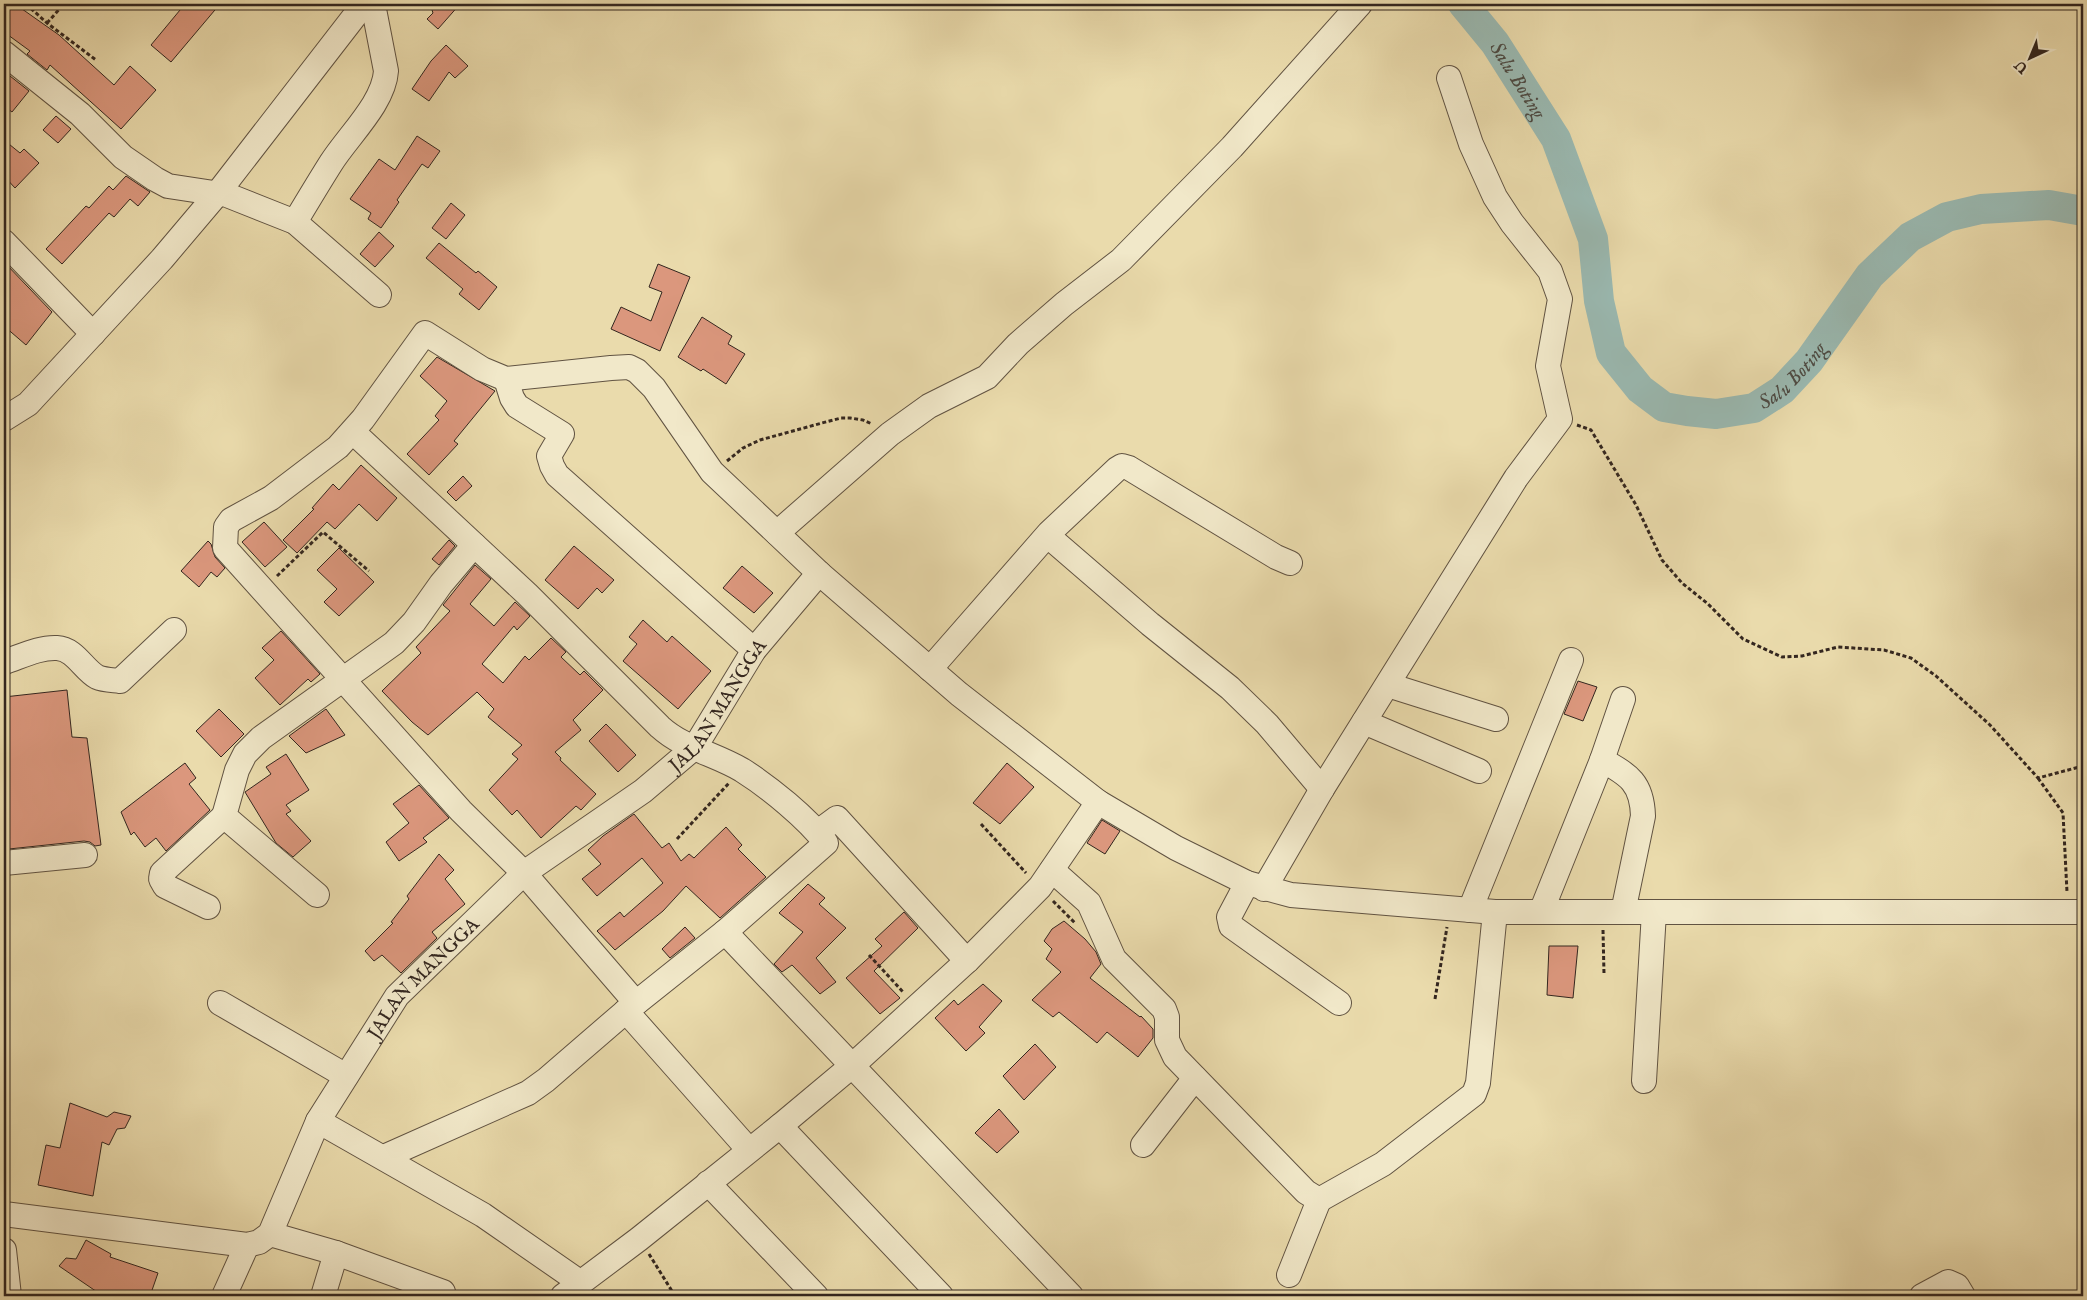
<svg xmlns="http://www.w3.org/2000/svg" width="2087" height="1300" viewBox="0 0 2087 1300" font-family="'IM FELL English',serif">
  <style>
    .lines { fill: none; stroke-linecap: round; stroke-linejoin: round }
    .river { stroke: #9ab9b1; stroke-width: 30 }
    .building { fill: #db977d; stroke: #33261f }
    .minor-casing { stroke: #615342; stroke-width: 26 }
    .path { stroke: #33261f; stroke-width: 3; stroke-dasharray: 4 2.5; stroke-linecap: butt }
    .minor { stroke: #f1e8c9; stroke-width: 24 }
    .labels { text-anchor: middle; stroke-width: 4; stroke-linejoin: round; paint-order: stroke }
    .street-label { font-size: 19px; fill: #33261f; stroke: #f1e8c9 }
    .water-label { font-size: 20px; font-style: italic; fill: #4d4b44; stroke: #f1e8c9 }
  </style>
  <rect width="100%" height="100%" fill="#eadbac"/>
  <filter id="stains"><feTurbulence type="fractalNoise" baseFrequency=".004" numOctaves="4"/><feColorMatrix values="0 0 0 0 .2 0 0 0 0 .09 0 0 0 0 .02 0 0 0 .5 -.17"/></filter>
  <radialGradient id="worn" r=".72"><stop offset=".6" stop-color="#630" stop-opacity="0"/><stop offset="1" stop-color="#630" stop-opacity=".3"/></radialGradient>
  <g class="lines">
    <!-- river -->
    <path class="river" id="s1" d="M1463,4L1495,43L1556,139L1593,239L1599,301L1611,353L1640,389L1664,407L1687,411L1716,414L1754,408L1782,390L1809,361L1870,275L1910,237L1947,217L1981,209L2049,205L2083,211"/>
  </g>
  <!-- building -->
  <g class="building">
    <polygon points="4,4 15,4 59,35 114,85 130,66 156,90 121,129 50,65 47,70 27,54 30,51 4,32"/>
    <polygon points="185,4 220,4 171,62 151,45"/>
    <polygon points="430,4 460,4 438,29 427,19 433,13"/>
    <polygon points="446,45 468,66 455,78 449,72 429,101 412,89 431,61"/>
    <polygon points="10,76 29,91 12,112 4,106 4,84"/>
    <polygon points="56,116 71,129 58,143 43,130"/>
    <polygon points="417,136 440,151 428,168 422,164 397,200 399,202 381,228 368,219 371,213 350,199 379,159 395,170"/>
    <polygon points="4,140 20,153 24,149 39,163 15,188 4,176"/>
    <polygon points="126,176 150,192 138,206 130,199 114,217 109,213 62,264 46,249 86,206 89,208 109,186 113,190"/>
    <polygon points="451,203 465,215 446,239 432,228"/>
    <polygon points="379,232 394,246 375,267 360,254"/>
    <polygon points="439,243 476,273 478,271 497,287 479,310 459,294 463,289 426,258"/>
    <polygon points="4,262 52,312 26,345 4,326"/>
    <polygon points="658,264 690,277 660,351 611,329 621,307 651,321 662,292 649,287"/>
    <polygon points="702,317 732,336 728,344 745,354 726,384 703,369 701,371 678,357"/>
    <polygon points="437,357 495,391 454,441 458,444 429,475 407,454 439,420 435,416 447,401 420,376"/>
    <polygon points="361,465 397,498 377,521 359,504 335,529 327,522 297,553 283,540 314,509 312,508 333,484 339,490"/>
    <polygon points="463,476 472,486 456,501 447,492"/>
    <polygon points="264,522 287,547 265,567 242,542"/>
    <polygon points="449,540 455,546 439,565 432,559"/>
    <polygon points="208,541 211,544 215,557 225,568 217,577 211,572 199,587 181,571"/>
    <polygon points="574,546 614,580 602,593 597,588 578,609 545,580"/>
    <polygon points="339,548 374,582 339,616 324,602 337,589 317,570"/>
    <polygon points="475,565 491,579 470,604 494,626 515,602 530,616 517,630 514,626 482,664 503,683 525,656 529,660 551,638 566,652 561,657 580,675 584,671 603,690 573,720 581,730 555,752 561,758 560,760 596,794 581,810 576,806 541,838 517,810 512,815 489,790 518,759 512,754 522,745 488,717 494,709 477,692 428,735 412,722 382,691 421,653 416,647 450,611 443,605"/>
    <polygon points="742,566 773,593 754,613 723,588"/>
    <polygon points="643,620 667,642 672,636 711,671 678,709 623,661 637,644 629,637"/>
    <polygon points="281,631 320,674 311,682 308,679 280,705 255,678 274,660 262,648"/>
    <polygon points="1578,681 1597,687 1583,721 1564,714"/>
    <polygon points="67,690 72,737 87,738 101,845 95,846 90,842 84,841 9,849 4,803 4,697"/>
    <polygon points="219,709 244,734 221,757 196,731"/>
    <polygon points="326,709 345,735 306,753 289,736"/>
    <polygon points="606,724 636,755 618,772 589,741"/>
    <polygon points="286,754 309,790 286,805 291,811 286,814 311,841 293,857 276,843 245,792 271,774 266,767"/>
    <polygon points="185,763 196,778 189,784 210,810 166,851 156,838 145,847 134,832 131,835 121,812"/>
    <polygon points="1007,763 1034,787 1000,824 973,803"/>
    <polygon points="419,785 449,818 423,838 427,842 399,861 386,842 409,823 393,804"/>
    <polygon points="634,814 662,848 669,843 681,861 689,854 694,858 726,827 742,845 738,849 766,877 720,918 686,886 663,911 615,950 597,931 620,912 624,917 663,883 642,858 597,896 582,879 601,864 588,850 603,836"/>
    <polygon points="1102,820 1120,831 1105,854 1087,843"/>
    <polygon points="439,854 454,870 445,879 465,904 432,932 437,938 401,973 382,955 374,961 365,951 393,923 391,922 409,899 407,896"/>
    <polygon points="808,884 825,898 819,904 846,928 816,958 836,982 820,994 792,965 782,972 774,964 803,932 779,913"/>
    <polygon points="904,912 918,928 874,971 900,998 880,1014 846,978 882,946 875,939"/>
    <polygon points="1064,921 1085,939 1096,952 1101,964 1090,978 1140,1017 1141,1016 1153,1029 1153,1038 1138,1057 1107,1032 1097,1043 1059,1012 1053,1017 1032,1000 1061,972 1046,959 1052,949 1044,941 1052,929"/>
    <polygon points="685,927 695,938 670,958 662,949"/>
    <polygon points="1549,946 1578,946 1573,998 1547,995"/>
    <polygon points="983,984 1002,1001 979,1027 985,1033 966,1051 935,1018 954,1000 958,1005"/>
    <polygon points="1035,1044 1056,1067 1024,1100 1003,1076"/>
    <polygon points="70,1103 107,1117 114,1112 131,1116 125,1128 117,1129 109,1145 102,1142 93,1196 38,1185 46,1145 60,1148"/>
    <polygon points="999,1109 1019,1132 997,1153 975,1133"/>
    <polygon points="86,1240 111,1254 110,1257 158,1273 150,1296 103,1296 59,1266 66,1258 76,1259"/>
  </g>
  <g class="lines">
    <!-- minor casing -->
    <g class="minor-casing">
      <g id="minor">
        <polyline points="4,53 80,114 123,157 155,179 168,186 227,195 295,222 379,295"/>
        <path d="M295,222C307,202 319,182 331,163C348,136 384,103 386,71L373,4"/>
        <polyline points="4,242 93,334"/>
        <polyline points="506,379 512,398 517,406 562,434 549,456 552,466 557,475 754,650"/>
        <polyline points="4,419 28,404 162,259 217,194 364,4"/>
        <path d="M353,432L527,594L660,727C683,748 715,754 742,770C769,787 807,818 826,843L725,932L626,1011L749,1150"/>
        <polyline points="777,533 890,434 929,406 987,377 1018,344 1064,304 1121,260 1232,147 1360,4"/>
        <polyline points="1048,536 1150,624 1230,688 1267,724 1322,789"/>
        <path d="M4,662C20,657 39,647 57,648C75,649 83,669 97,677C104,680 112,680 120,681L174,630"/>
        <polyline points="930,669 1049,533 1117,469 1122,466 1129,468 1276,557 1290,563"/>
        <polyline points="1388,685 1496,719"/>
        <polyline points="1364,722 1479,771"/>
        <polyline points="1602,760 1623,699"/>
        <polyline points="818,832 837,818 967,961"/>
        <polyline points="4,863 85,855"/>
        <polyline points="1052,870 1089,903 1114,959 1164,1009 1167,1017 1167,1040 1175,1057 1306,1192 1319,1200 1383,1164 1474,1094 1478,1083 1495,912"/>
        <polyline points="1247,883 1229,917 1231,926 1339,1003"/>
        <polyline points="1264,889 1322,789 1516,478 1560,419 1548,366 1560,299 1550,271 1512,223 1495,197 1471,144 1449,78"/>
        <polyline points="317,895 224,816 237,770 245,754 261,738 394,643 414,622 441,584 474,545"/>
        <polyline points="208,907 165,886 161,879 162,873 224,816"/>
        <polyline points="1470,910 1571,660"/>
        <path d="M1541,912L1602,760C1629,775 1642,783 1643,816L1623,912"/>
        <polyline points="725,932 1071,1296"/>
        <polyline points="220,1003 346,1076"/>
        <polyline points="636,1003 524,873 461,811 225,548 226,527 231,520 271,498 338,447 363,419 425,333 482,369 506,379 611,368 629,367 637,371 654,388 712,472 819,573 959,694 1098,802 1176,848 1247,883 1291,895 1495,912 2083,912"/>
        <polyline points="1644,1081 1654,912"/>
        <polyline points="318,1121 483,1215 581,1283"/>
        <polyline points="780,1126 941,1296"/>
        <polyline points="1143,1145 1195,1078"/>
        <polyline points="384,1157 528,1093 546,1080 626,1011"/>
        <polyline points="708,1183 816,1296"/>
        <path id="s2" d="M4,1214L247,1245L259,1242L270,1234L318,1121L397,996L524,873L643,791L695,747L754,650L819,573"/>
        <polyline points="270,1234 336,1253 323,1296"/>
        <polyline points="4,1250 9,1296"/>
        <polyline points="336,1253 443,1292"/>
        <polyline points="1289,1275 1319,1200"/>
        <polyline points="224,1296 247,1245"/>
        <polyline points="563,1296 639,1239 780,1126 853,1065 967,961 1040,887 1098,802"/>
        <polyline points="1922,1296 1948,1282 1957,1286 1963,1296"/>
      </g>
    </g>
    <!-- path -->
    <g class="path">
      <polyline points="26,4 47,23 96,60"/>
      <polyline points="47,23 64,4"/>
      <polyline points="1577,425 1591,430 1636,505 1662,560 1682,583 1708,604 1743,639 1782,657 1802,656 1838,647 1884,650 1911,658 1936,676 1990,725 2038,778 2083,766"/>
      <polyline points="727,461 743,448 760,440 822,423 841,418 850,418 863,420 872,424"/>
      <polyline points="277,576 323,532 369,571"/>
      <polyline points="2038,778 2063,813 2067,892"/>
      <polyline points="981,824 1026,873"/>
      <polyline points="677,839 729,783"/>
      <polyline points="1053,901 1075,923"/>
      <polyline points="1603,930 1604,974"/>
      <polyline points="869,955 904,993"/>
      <polyline points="1435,999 1447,927"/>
      <polyline points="649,1254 675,1296"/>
    </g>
    <!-- minor -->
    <use href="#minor" class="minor"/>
  </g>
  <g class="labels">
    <!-- street labels -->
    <g class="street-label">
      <text dy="7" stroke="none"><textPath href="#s2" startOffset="978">JALAN MANGGA</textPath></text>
      <text dy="7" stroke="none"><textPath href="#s2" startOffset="572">JALAN MANGGA</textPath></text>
    </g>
    <!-- water labels -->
    <g class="water-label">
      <text dy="7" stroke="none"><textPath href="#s1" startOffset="94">Salu Boting</textPath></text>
      <text dy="7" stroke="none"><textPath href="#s1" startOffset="604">Salu Boting</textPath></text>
    </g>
  </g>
  <!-- margin -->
  <rect width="2087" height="1300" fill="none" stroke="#eadbac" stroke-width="20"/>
  <rect x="5" y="5" width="2077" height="1290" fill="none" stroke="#33261f" stroke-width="2.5"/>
  <rect x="10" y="10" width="2067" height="1280" fill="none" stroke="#33261f"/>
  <!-- north arrow -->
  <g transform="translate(2030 58) rotate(224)" stroke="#f1e8c9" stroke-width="4" paint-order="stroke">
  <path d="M0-4L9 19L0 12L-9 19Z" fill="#33261f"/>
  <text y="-8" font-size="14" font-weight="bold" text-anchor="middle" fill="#33261f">U</text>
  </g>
  <rect width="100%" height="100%" filter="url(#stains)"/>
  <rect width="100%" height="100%" fill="url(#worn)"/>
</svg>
